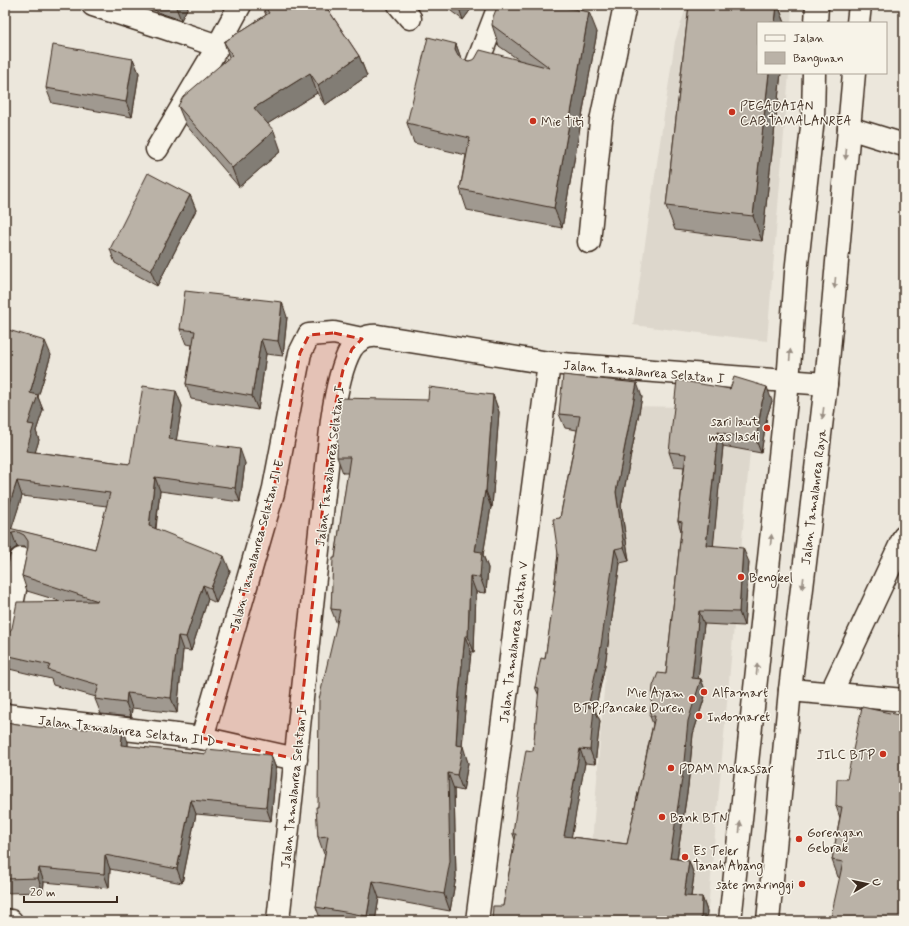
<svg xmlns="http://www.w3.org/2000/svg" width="909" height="926" viewBox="0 0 909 926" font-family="Mynerve,sans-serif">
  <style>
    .built { fill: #ddd7cc }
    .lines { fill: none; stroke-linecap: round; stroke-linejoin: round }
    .minor-casing { stroke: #3b2a1e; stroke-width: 25 }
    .major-casing { stroke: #3b2a1e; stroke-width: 25 }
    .minor { stroke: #f7f3e8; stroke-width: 22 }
    .major { stroke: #f7f3e8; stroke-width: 22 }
    .wall { fill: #a09990; stroke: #3b2a1e; fill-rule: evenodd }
    .shaded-wall { fill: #827d75; stroke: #3b2a1e }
    .building { fill: #bab2a7; stroke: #3b2a1e }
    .oneway { fill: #998e83 }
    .marked { fill: #c8321e; fill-opacity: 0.2; stroke: #c8321e; stroke-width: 3; stroke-dasharray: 8 5; stroke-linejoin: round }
    .poi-dot { fill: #c8321e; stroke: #f7f3e8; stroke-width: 1.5 }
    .labels { text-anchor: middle; stroke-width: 3; stroke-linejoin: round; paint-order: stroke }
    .poi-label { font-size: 13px; fill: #3b2a1e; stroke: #f7f3e8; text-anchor: start }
    .street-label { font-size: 13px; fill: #3b2a1e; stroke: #f7f3e8 }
  </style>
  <rect width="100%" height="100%" fill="#ece7dc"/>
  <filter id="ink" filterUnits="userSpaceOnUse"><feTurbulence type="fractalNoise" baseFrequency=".025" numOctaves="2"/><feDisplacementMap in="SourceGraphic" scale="8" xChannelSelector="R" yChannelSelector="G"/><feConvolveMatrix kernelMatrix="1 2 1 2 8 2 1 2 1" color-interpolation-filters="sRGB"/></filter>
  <g filter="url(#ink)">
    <!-- built -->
    <g class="built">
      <polygon points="687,5 792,5 791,23 758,23 758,73 789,73 767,341 633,325 675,41"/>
      <polygon points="626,406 754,408 707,921 586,921"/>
    </g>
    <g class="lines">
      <!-- minor casing -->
      <g class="minor-casing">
        <g id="minor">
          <polyline points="93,5 165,28 218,46"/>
          <polyline points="399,5 410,18"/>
          <polyline points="475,69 498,9 502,5"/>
          <polyline points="849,128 904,145"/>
          <polyline points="157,149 218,46 240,5"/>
          <polyline points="589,242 601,121 625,5"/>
          <polyline points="5,640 21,559"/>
          <polyline points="790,690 904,700"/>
          <polyline points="831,693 904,537"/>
          <polyline points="5,715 202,738 296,759"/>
          <polyline points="202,738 273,493 300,353 309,335 334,333 362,339"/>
          <polyline points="5,920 11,921"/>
          <path d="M278,921L332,420C335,399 340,368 351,349C357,340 367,335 378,336L549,363L826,384"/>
          <polyline points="477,921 549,363"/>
        </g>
      </g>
      <!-- major casing -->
      <g class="major-casing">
        <g id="major">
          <polyline points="816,23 817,5"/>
          <polyline points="858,23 860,5"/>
          <polyline points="730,921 788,382 796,273 813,118 814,73"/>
          <polyline points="768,921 790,690 826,384 854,73"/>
        </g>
      </g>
      <!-- minor -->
      <use href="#minor" class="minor"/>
      <!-- major -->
      <use href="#major" class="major"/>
    </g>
    <!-- wall -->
    <g class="wall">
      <polygon points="145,5 189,5 181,20 160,13"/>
      <polygon points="262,5 325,5 359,56 367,76 325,105 317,93 267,124 281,151 239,187 186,125 178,106 229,57 224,42 266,15"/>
      <polygon points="443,5 474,5 463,20"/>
      <polygon points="689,5 778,5 785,23 758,23 758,73 781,73 762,241 675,230 666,206"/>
      <polygon points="492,25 597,32 562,228 467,210 460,189 466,155 414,143 407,123 456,44 461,59 464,60 469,61 519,60 499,46"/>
      <polygon points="133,59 139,73 132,117 52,103 46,88"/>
      <polygon points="190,195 196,210 157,286 115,263 110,249"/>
      <polygon points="287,317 283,356 266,354 258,410 191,399 186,384 192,345 186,344 180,329"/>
      <path d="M5,329L51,355L38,397L43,410L36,431L39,440L35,452L130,464L176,391L182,406L176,440L245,463L240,502L160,491L156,529L230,571L216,603L208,599L191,651L183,650L177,713L132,708L131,717L101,714L95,699L96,697L53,685L51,679L5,668V636L60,601L27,591L22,576L28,549L24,547H17L11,551L9,557ZM22,496L107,506L95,549L11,529Z"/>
      <polygon points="493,395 499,412 492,507 491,507 483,555 488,568 486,593 476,592 474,652 471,652 465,710 462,746 468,763 463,791 454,789 456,877 450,911 379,898 375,921 321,921 316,907 325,853 324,854 318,837 318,807 337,624 331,609 335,558 348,473 343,473 337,457 428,400"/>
      <polygon points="642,397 621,506 629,561 620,563 605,665 595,710 600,721 595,764 585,763 571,837 627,844 653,724 650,716 666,674 681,531 678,521 684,467 674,466 669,452 772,401 767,416 761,453 723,446 713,545 749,562 744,626 704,624 698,678 701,679 706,693 693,734 688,786 677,859 689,861 694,875 691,897 702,897 707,911 706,921 492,921 503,906 515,840 513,834 533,751 539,696 535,687 545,659 555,593 554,590 558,554 560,518 577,430 565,428 559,414"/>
      <polygon points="904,620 904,650 899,636"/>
      <polygon points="904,716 840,878 838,877 832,860 840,818 836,806 847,779"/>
      <polygon points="5,722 128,742 128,746 206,754 271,755 276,769 271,821 196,814 182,883 110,869 109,888 44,882 43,892 5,893"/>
    </g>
    <!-- shaded-wall -->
    <g class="shaded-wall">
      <polygon points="175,5 189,5 181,20"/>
      <polygon points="458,5 474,5 463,20"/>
      <polygon points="777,5 778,5 785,23 775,23"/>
      <polygon points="589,12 597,32 562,228 554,208"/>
      <polygon points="456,44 463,64 463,71 455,50"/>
      <polygon points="359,56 367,76 325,105 318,85"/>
      <polygon points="133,59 139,73 132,117 126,102"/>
      <polygon points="310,73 317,93 261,128 254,108"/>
      <polygon points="769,73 781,73 762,241 753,216"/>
      <polygon points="274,131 281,151 239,187 232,168"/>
      <polygon points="190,195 196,210 157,286 151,271"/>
      <polygon points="282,302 287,317 283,356 278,341"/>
      <polygon points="261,339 266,354 258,410 252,396"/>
      <polygon points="45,341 51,355 38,397 43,410 36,431 39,440 31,466 26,451 30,393"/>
      <polygon points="637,383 642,397 621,506 629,561 624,547 616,492"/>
      <polygon points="767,387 772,401 767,416 761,453 756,440 762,402"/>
      <polygon points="176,391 182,406 174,454 169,439"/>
      <polygon points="493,395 499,412 492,507 486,491"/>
      <polygon points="718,432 723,446 712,559 706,545"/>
      <polygon points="240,449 245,463 240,502 235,488"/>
      <polygon points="155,477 160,491 154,540 149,526"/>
      <polygon points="17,481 22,496 10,534 12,533 17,547 11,551 9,557 5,575 5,518"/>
      <polygon points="485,491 491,507 483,555 488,568 486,593 480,577 475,551"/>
      <polygon points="743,548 749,562 744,626 739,612"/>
      <polygon points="615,549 620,563 605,665 595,710 600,721 595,764 590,750 588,707"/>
      <polygon points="224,556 230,571 216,603 211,588"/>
      <polygon points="470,576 476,592 474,652 468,636"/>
      <polygon points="203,585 208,599 191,651 186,637"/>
      <polygon points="699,611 704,624 697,691 701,679 706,693 693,734 688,786 675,872 670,858 692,678"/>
      <polygon points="178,636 183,650 177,713 171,698"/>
      <polygon points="465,636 471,652 465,710 462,747 463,746 468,763 463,791 457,775 456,745 459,693"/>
      <polygon points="127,693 132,708 131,717 126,703"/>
      <polygon points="123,728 128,742 127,759 121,745"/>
      <polygon points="580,749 585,763 569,850 564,836"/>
      <polygon points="271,755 276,769 271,821 266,807"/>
      <polygon points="448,773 454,789 456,877 450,911 444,894"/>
      <polygon points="191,800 196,814 182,883 177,869"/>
      <polygon points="105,855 110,869 109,888 104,874"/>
      <polygon points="689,861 694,875 689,910 684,896"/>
      <polygon points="39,868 44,882 43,892 38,878"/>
      <polygon points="373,881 379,898 375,921 369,921 367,916"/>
      <polygon points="702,897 707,911 706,921 701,921"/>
    </g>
    <!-- building -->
    <g class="building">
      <polygon points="264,5 325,5 359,56 318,85 310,73 254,108 274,131 232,168 178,106 183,97 232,55 224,42 269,13"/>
      <polygon points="498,5 553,5 589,12 554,208 460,189 470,138 407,123 428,37 456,44 455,50 458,56 464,60 469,61 475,59 480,50 550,68 492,25 493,17"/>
      <polygon points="689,5 777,5 775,23 758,23 758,73 769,73 753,216 666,206"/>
      <polygon points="53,45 133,59 126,102 46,88"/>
      <polygon points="148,173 190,195 151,271 110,249"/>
      <polygon points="185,291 282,302 278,341 261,339 252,396 186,384 195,331 180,329"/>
      <polygon points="5,329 45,341 30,393 38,395 28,424 34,425 26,451 130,464 143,386 176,391 169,439 240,449 235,488 155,477 149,526 224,556 211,588 203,585 186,637 178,636 171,698 127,693 126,703 95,699 99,685 48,670 50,665 5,655 5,636 9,633 12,628 17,602 98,601 22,576 28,547 28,541 24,535 18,532 12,533 6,537 5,539 5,527 95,549 110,493 17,481 5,518"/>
      <polygon points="563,375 637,383 616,492 624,547 615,549 600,652 588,707 594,708 590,750 580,749 564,836 627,844 655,716 650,716 653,686 658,673 666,674 682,522 678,521 686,454 669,452 677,380 730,389 734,377 767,387 762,402 756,440 718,432 706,545 743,548 739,612 699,611 692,678 701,679 688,721 683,772 670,858 689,861 684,896 702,897 701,921 492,921 493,906 503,906 516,834 513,834 517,803 526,750 533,751 539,688 535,687 541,658 545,659 555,590 554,590 558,554 553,519 560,518 580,416 559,414"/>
      <polygon points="429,387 493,395 486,491 485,491 475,551 482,552 480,577 470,576 468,636 465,636 459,693 456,745 463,746 457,775 448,773 450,861 444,894 373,881 367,916 316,907 328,836 318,837 316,807 318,807 319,699 340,610 331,609 333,558 335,558 350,457 337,457 338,413 340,398 428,400"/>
      <polygon points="904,620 904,637 899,636"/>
      <polygon points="862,707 904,716 904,921 830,921 843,862 832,860 842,807 836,806 837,779 847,779"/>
      <polygon points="5,722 37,727 88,729 89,724 123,728 121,745 206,754 206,749 271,755 266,807 191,800 177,869 105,855 104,874 39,868 38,878 5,879"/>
    </g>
    <!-- one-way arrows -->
    <defs><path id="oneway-solid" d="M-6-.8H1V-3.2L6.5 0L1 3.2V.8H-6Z"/></defs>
    <g class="oneway">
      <use href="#oneway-solid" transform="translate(846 154) rotate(95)"/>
      <use href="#oneway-solid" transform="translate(835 283) rotate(95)"/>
      <use href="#oneway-solid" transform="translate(790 355) rotate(-86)"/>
      <use href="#oneway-solid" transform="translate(823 413) rotate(97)"/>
      <use href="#oneway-solid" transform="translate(771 540) rotate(-84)"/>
      <use href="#oneway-solid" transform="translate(803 583) rotate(97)"/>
      <use href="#oneway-solid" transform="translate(757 669) rotate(-84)"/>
      <use href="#oneway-solid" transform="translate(740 827) rotate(-84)"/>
    </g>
  </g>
  <!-- marked area -->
  <path class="marked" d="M334,333L362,339L352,349L343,370L332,420L296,759L202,738L273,493L300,353L309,335Z"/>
  <!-- markers -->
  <g class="poi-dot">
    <circle cx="732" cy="112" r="4"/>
    <circle cx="533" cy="121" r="4"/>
    <circle cx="767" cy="428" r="4"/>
    <circle cx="741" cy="577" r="4"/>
    <circle cx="704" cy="692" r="4"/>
    <circle cx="692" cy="699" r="4"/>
    <circle cx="699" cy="716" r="4"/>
    <circle cx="883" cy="754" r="4"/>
    <circle cx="671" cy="768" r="4"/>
    <circle cx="662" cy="817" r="4"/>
    <circle cx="799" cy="839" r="4"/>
    <circle cx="685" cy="857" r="4"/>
    <circle cx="802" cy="884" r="4"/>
  </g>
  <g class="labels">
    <!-- poi labels -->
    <g class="poi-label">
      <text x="740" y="110">PEGADAIAN<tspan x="740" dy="15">CAB.TAMALANREA</tspan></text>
      <text x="541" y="126">Mie Titi</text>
      <text x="759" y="426" text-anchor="end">sari laut<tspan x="759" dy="15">mas lasdi</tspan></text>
      <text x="749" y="582">Bengkel</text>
      <text x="684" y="697" text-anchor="end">Mie Ayam<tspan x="684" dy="15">BTP;Pancake Duren</tspan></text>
      <text x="712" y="697">Alfamart</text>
      <text x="707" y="721">Indomaret</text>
      <text x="875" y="759" text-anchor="end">JILC BTP</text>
      <text x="679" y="773">PDAM Makassar</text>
      <text x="670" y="822">Bank BTN</text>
      <text x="807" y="837">Gorengan<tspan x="807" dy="15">Gebrak</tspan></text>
      <text x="693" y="855">Es Teler<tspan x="693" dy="15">Tanah Abang</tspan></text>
      <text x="794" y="889" text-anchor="end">sate maringgi</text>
    </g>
    <!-- street labels -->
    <g class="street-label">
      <text transform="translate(644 371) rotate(5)" y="5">Jalan Tamalanrea Selatan I</text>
      <text transform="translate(329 466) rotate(-83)" y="5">Jalan Tamalanrea Selatan I</text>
      <text transform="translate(813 497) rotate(-83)" y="5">Jalan Tamalanrea Raya</text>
      <text transform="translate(256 545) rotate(-75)" y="5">Jalan Tamalanrea Selatan II E</text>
      <text transform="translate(513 642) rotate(-83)" y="5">Jalan Tamalanrea Selatan V</text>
      <text transform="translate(127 730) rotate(7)" y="5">Jalan Tamalanrea Selatan II D</text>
      <text transform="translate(293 788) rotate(-84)" y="5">Jalan Tamalanrea Selatan I</text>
    </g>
  </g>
  <!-- margin -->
  <rect width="909" height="926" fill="none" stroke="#f7f3e8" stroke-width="20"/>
  <rect x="10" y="10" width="889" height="906" fill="none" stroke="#3b2a1e" stroke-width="1.5" filter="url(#ink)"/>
  <!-- legend -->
  <rect x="757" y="22" width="130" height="52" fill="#f7f3e8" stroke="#aca397"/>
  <rect x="765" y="35" width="20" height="6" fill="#f7f3e8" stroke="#aca397"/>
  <text x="793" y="42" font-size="12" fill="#3b2a1e">Jalan</text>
  <rect x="765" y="52" width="20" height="12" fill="#bab2a7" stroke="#aca397"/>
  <text x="793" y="62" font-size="12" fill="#3b2a1e">Bangunan</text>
  <!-- north arrow -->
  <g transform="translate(867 884) rotate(81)" stroke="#f7f3e8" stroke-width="3" paint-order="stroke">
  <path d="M0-3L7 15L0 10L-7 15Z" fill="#3b2a1e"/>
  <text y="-6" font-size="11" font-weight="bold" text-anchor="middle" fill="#3b2a1e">U</text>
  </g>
  <!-- scale -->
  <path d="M24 896v6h93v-6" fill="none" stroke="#3b2a1e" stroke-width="2"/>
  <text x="30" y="896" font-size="12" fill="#3b2a1e" stroke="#f7f3e8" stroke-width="3" paint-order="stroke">20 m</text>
</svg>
